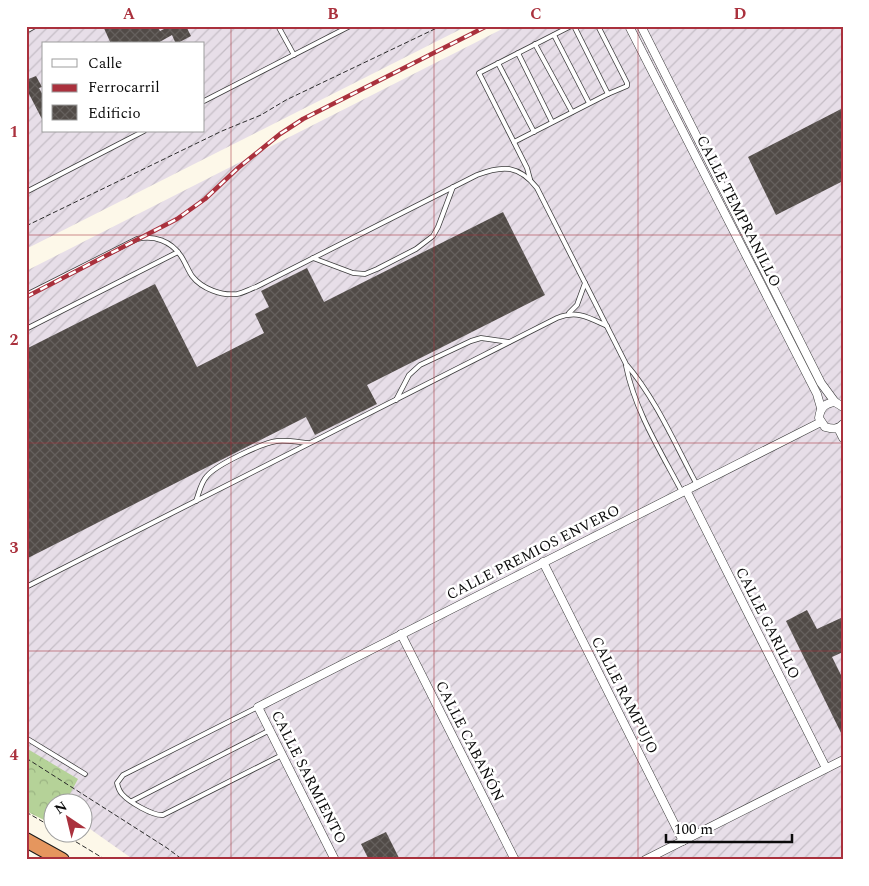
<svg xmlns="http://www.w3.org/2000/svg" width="869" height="886" viewBox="0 0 869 886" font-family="Spectral,serif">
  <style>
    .industrial { fill: url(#industrial-furrows); fill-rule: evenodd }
    .forest { fill: url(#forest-crowns) }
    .building { fill: url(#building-cross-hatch) }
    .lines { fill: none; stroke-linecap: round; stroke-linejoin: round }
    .service-casing { stroke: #3d3d3d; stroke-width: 5.5 }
    .minor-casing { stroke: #3d3d3d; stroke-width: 9 }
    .motorway-casing { stroke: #1b1b1b; stroke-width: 16 }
    .path { stroke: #2c2c2c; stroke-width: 1; stroke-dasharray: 5 2.5; stroke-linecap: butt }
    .service { stroke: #fff; stroke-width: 4 }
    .minor { stroke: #fff; stroke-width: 8 }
    .motorway { stroke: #e5965e; stroke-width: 14 }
    .rail-casing { stroke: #aa313d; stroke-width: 4.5 }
    .rail { stroke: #fff; stroke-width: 2.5; stroke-dasharray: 8; stroke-linecap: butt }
    .grid { fill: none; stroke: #aa313d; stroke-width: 1; stroke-opacity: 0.55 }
    .labels { text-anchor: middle; stroke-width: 5; stroke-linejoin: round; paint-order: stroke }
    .street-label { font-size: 15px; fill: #0a0a0a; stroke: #fff }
    .neatline { fill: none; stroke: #aa313d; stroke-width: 2 }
    .grid-label { font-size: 16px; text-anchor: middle; font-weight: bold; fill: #aa313d }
  </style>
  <defs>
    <pattern id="industrial-furrows" width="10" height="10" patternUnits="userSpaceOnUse" patternTransform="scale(1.25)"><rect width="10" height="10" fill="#e7dee8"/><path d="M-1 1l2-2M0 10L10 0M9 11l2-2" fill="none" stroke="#c5bdc6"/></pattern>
    <pattern id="forest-crowns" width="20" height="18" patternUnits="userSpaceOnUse" patternTransform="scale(1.25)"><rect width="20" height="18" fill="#b5d298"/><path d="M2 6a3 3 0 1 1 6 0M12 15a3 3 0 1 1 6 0" fill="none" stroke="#9ab382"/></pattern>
    <pattern id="building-cross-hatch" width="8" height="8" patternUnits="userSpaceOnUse" patternTransform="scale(1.25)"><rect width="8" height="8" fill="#514b47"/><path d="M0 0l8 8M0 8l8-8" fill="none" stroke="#65605d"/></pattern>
  </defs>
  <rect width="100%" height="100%" fill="#fdf8e9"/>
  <!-- industrial -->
  <g class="industrial">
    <path d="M26,26H467L26,249ZM44,44H204V131H44Z"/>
    <polygon points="508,26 843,26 843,860 134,860 83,824 82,804 54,803 26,784 26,271"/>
  </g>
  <!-- forest -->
  <polygon class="forest" points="26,748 78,779 65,803 52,804 52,824 26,811"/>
  <!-- building -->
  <g class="building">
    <polygon points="103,26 157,26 160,31 170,26 186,26 191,36 176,44 172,35 156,44 111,44"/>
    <polygon points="36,76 42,87 39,88 44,97 44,123 29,94 26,95 26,80"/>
    <polygon points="843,108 843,181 776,215 748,157"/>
    <polygon points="503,212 545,295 367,385 377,404 315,435 306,417 26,559 26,349 155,284 197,367 264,333 255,314 269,307 261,291 307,268 324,302"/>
    <polygon points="807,610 817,629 841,618 843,621 843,652 832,657 843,679 843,737 786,621"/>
    <polygon points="386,832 400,860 369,860 361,844"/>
  </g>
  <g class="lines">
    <!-- service casing -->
    <g class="service-casing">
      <g id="service">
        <polyline points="278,26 294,55"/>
        <polyline points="574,26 608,94"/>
        <polyline points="26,31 35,26"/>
        <polyline points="554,35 589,103"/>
        <polyline points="535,44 572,112"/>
        <polyline points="518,53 552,122"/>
        <polyline points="498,63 534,132"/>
        <polyline points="204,101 350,26"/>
        <polyline points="514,142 608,94 627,86 627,83 598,26"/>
        <polyline points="530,179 527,168 479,73 571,26"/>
        <polyline points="26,192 144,131"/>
        <polyline points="313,258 353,273 365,274 377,269 416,249 433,236 438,227 453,187"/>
        <path d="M26,295L137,239C154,235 171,241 181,256C185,262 188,270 192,276C202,289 222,296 237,294C243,293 250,289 256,287L477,175C503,165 519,165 537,188L626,364C656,399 675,444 697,485"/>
        <polyline points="569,313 577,305 585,283"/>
        <polyline points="26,329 178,252"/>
        <path d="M626,366C635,411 661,452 682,492"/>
        <polyline points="396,400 409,375 420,365 471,341 481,338 509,342"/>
        <path d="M196,501C199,493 201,482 207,476C216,465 262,443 277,441C287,440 298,442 308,443"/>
        <path d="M26,587L557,318C577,310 588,317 607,326"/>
        <path d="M258,707L123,775L117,783C118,787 119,791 122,794C129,802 153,816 163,815L282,755"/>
        <polyline points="26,738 85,774"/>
        <polyline points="132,801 270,730"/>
      </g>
    </g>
    <!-- minor casing -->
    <g class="minor-casing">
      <g id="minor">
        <polyline points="629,26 817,394 821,408"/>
        <polyline points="641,26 821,383 835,402"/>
        <path d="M843,407L835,402C825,403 820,408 819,418L825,427C832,429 838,430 843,424"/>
        <polyline points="838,428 843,438"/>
        <polyline points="686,490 826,768"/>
        <polyline points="543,562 683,841"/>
        <polyline points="401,634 515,860"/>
        <polyline points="335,860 258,707 821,422"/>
        <polyline points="645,860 843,760"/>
      </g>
    </g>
    <!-- motorway casing -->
    <g class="motorway-casing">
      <polyline id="motorway" points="26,840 62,860"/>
    </g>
    <!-- path -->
    <g class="path">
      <polyline points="26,226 222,131 261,115 286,100 441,26"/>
      <polyline points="26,758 167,848 183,860"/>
      <polyline points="26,812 52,827"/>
      <polyline points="63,834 106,860"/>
    </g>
    <!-- service -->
    <use href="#service" class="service"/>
    <!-- minor -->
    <use href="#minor" class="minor"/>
    <!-- motorway -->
    <use href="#motorway" class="motorway"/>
    <!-- rail casing -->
    <g class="rail-casing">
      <polyline id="rail" points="26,297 177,219 205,199 238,168 280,134 303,119 487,26"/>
    </g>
    <!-- rail -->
    <use href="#rail" class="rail"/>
  </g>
  <!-- grid -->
  <path class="grid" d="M231,26V860M434,26V860M638,26V860M26,235H843M26,443H843M26,651H843"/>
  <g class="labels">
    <!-- street labels -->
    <g class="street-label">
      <text transform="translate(739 211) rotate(63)" y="5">CALLE TEMPRANILLO</text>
      <text transform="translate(533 552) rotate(-27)" y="5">CALLE PREMIOS ENVERO</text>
      <text transform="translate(768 623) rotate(63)" y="5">CALLE GARILLO</text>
      <text transform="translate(625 695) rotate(63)" y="5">CALLE RAMPUJO</text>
      <text transform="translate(470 741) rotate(63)" y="5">CALLE CABAÑÓN</text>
      <text transform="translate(309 777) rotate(63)" y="5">CALLE SARMIENTO</text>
    </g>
  </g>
  <!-- border -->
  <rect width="869" height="886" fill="none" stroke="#ffffff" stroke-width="55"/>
  <!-- legend -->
  <rect x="42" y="42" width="162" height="90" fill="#ffffff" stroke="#9d9d9d"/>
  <rect x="52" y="59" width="25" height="8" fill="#ffffff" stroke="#9d9d9d"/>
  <text x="88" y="68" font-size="15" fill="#0a0a0a">Calle</text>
  <rect x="52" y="84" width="25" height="8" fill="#aa313d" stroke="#9d9d9d"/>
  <text x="88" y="92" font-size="15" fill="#0a0a0a">Ferrocarril</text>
  <rect x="52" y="105" width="25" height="15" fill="url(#building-cross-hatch)" stroke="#9d9d9d"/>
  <text x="88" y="118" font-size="15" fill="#0a0a0a">Edificio</text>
  <!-- north arrow -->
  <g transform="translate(68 818) rotate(325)"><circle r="24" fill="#ffffff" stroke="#9d9d9d"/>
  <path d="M0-4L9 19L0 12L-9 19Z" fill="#aa313d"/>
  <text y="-8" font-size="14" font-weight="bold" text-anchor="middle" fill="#0a0a0a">N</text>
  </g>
  <!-- scale -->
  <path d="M666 834v8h126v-8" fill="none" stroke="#0a0a0a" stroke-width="2.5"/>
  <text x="674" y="834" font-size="15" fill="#0a0a0a" stroke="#ffffff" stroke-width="4" paint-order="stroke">100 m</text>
  <rect x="28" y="28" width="814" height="830" class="neatline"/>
  <g class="grid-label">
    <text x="129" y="19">A</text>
    <text x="333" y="19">B</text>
    <text x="536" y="19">C</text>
    <text x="740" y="19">D</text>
    <text x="14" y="137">1</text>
    <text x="14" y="345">2</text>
    <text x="14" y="553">3</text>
    <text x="14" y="760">4</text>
  </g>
</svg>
